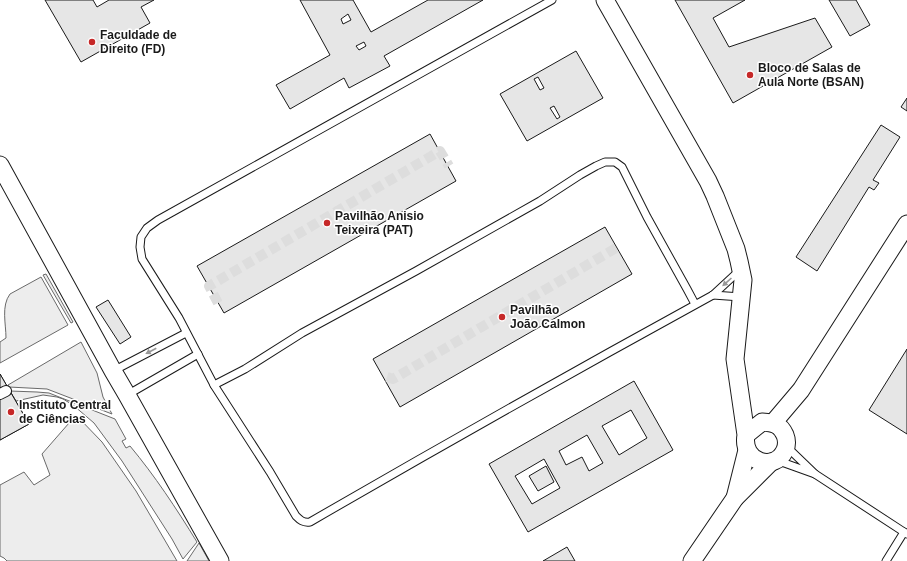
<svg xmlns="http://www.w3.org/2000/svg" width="907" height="561" viewBox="0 0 907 561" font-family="Arial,sans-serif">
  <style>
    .green { fill: #ededed; stroke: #6a6a6a }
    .building { fill: #e6e6e6; stroke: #1a1a1a; fill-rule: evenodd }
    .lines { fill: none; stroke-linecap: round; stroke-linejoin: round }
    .pedestrian-tunnel { stroke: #ddd; stroke-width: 10; stroke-dasharray: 10 5; stroke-linecap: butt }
    .service-casing { stroke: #1a1a1a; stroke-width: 9 }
    .pedestrian-casing { stroke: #1a1a1a; stroke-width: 12 }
    .tertiary-casing { stroke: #1a1a1a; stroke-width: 19 }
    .service { stroke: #fff; stroke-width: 7 }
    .pedestrian { stroke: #fff; stroke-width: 10 }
    .tertiary { stroke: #fff; stroke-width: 17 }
    .oneway { fill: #989898 }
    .poi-dot { fill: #c62828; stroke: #fff; stroke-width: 1.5 }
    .labels { text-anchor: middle; stroke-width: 3; stroke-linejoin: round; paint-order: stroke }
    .poi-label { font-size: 12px; font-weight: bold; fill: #1a1a1a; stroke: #fff; text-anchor: start }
  </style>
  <rect width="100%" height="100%" fill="#fff"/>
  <!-- green -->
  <g class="green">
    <polygon points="46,274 73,322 71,323 43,275"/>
    <path d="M41,277L68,325L0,363V342L6,338C6,324 1,306 10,294Z"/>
    <polygon points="81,342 97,373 103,397 112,414 47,389 9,387 8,385"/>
    <path d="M10,391L37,392L49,393L115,419L126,439L122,441L126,448L130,446C155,476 176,508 197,542L183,559L172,539L122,461L94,423L73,405L63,399L57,397L43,395L16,401Z"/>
    <polygon points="76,415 102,442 136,491 177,561 7,561 4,558 0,556 0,485 24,472 34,485 50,475 42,454"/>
    <polygon points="199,543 209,561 187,561"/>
  </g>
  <!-- building -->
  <g class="building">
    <polygon points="45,0 93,0 97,7 109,0 154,0 141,7 150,23 81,62"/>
    <path d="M300,0H353L371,32L428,0H483L384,56L390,66L349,88L344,78L290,109L276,85L330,55ZM348,14L351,20L343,24L341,19ZM364,42L366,46L359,50L356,46Z"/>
    <polygon points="675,0 745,0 713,18 729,47 815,18 832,47 733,103"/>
    <polygon points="829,0 856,0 870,25 850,36"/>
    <path d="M576,51L603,98L527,141L500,94ZM538,77L544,88L540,90L534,79ZM554,106L560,117L557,119L550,108Z"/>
    <polygon points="907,98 907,111 901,107"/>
    <polygon points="881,125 900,137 873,180 879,183 874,190 869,187 817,271 796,257"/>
    <polygon points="430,134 456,181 224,313 197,266"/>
    <polygon points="605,227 632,274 400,407 373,359"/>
    <polygon points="108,300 131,337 120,344 96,307"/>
    <polygon points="907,349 907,434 869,410"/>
    <polygon points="0,374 29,424 0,440"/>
    <polygon points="0,374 29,424 0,440"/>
    <path d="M634,381L673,450L528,532L489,464ZM631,410L647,438L619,455L602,426ZM587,435L603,463L589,471L582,457L566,465L559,451ZM544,459L560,488L532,504L515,476Z"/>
    <polygon points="546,466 554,482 538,491 529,476"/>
    <polygon points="567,547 575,561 543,561"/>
  </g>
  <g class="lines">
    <!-- pedestrian-tunnel -->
    <g class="pedestrian-tunnel">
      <polyline points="218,303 209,286 440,151 449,166"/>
      <polyline points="387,377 393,379 616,248"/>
    </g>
    <!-- service casing -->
    <g class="service-casing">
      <g id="service">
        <path d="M552,0L158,220L147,228L141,237L140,247L142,259L179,318L214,385L270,472L296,516C300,520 303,523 310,522C443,445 578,369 713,295L740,270"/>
        <polyline points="713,295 741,297"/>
        <polyline points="113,371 186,333"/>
        <polyline points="214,385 245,369 302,333 416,271 540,201 580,175 596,166 605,162 615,162 622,167 647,217 687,289 695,304"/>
        <polyline points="127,395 198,354"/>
        <polyline points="776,460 815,474 787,447"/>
        <polyline points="815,474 907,534"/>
        <polyline points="886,561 904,532"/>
      </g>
    </g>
    <!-- pedestrian casing -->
    <g class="pedestrian-casing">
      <polyline id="pedestrian" points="0,394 6,391"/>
    </g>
    <!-- tertiary casing -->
    <g class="tertiary-casing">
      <g id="tertiary">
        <path d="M605,0L708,181L715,196L736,249L739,261L743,280L735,359L746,435C741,462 775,473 785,450C787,445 787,440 785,435C780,424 774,423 762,422L746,435"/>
        <polyline points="0,165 113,371 127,395 220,561"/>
        <polyline points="773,423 801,390 907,224"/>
        <polyline points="735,498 747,450"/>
        <polyline points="692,561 735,498 771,462"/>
      </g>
    </g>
    <!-- service -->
    <use href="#service" class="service"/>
    <!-- pedestrian -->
    <use href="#pedestrian" class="pedestrian"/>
    <!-- tertiary -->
    <use href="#tertiary" class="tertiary"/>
  </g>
  <!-- one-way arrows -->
  <defs><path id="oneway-solid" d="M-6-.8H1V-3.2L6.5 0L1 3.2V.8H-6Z"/></defs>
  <g class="oneway">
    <use href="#oneway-solid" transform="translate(727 282) rotate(138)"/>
    <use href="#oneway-solid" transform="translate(151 351) rotate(152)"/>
  </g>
  <!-- markers -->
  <g class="poi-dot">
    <circle cx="92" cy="42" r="4"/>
    <circle cx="750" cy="75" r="4"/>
    <circle cx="327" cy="223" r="4"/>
    <circle cx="502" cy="317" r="4"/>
    <circle cx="11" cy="412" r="4"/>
  </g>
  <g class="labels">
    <!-- poi labels -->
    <g class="poi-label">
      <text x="100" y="39">Faculdade de<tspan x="100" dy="14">Direito (FD)</tspan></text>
      <text x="758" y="72">Bloco de Salas de<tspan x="758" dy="14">Aula Norte (BSAN)</tspan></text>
      <text x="335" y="220">Pavilhão Anisio<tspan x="335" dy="14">Teixeira (PAT)</tspan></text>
      <text x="510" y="314">Pavilhão<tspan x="510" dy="14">João Calmon</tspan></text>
      <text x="19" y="409">Instituto Central<tspan x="19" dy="14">de Ciências</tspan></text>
    </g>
  </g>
</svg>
